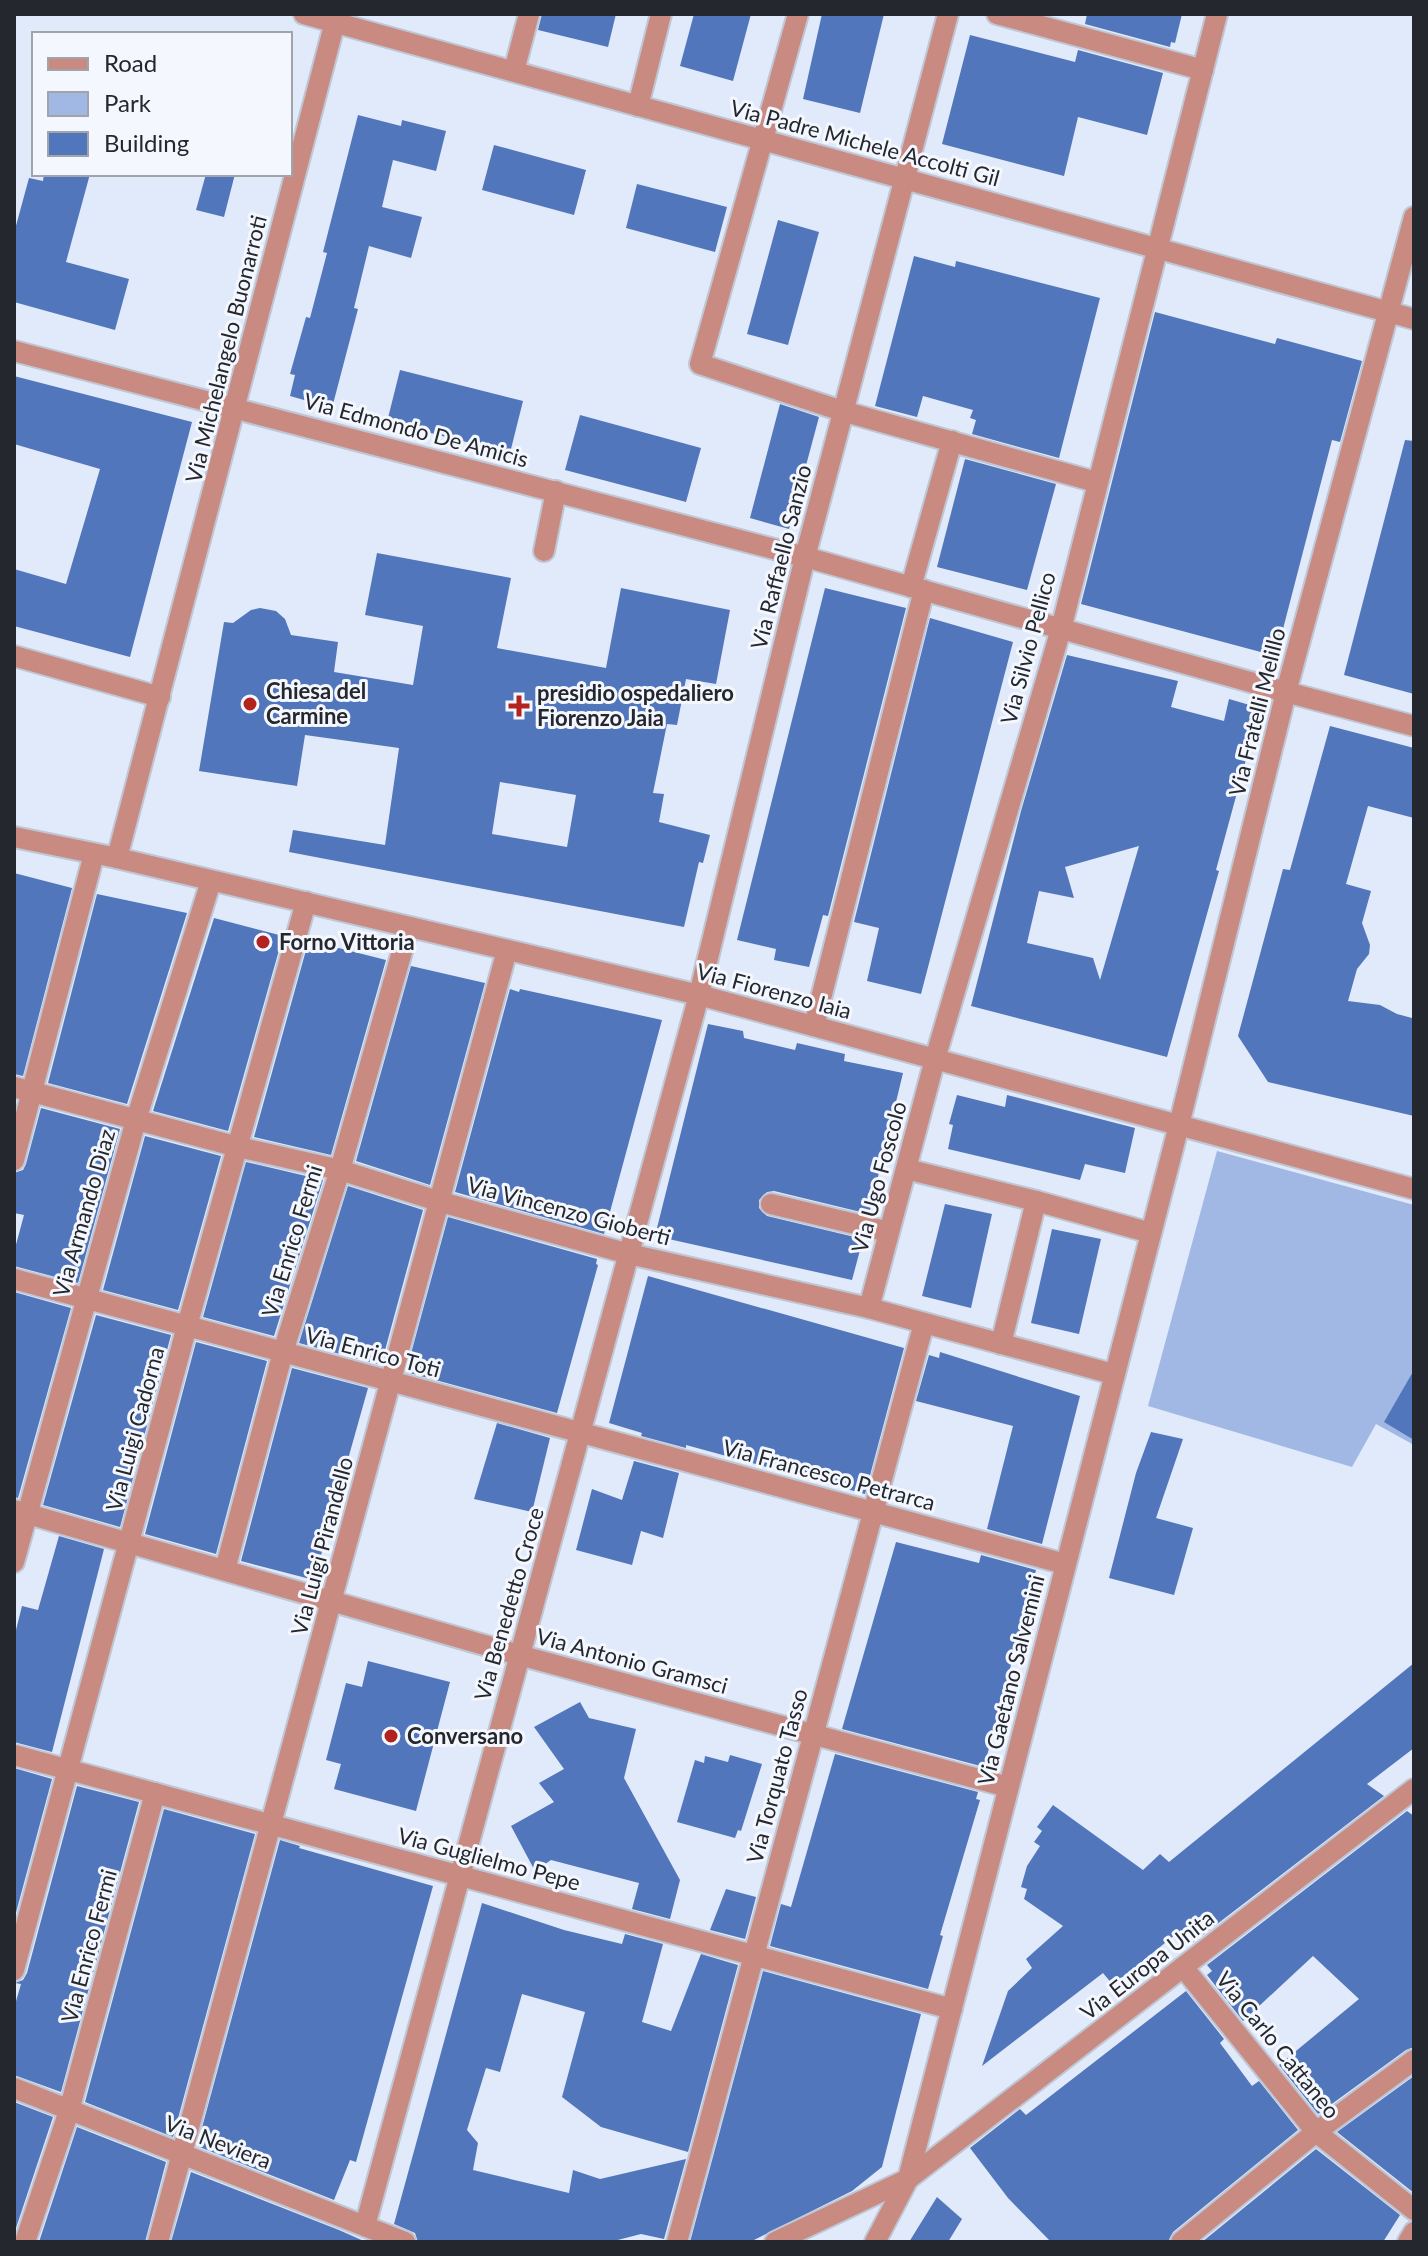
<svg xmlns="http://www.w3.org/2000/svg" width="1428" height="2256" viewBox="0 0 1428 2256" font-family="Lato,sans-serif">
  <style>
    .green { fill: #a1b8e5 }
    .building { fill: #5276bb; fill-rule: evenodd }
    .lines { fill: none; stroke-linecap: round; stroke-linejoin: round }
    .minor-casing { stroke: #bfc7d5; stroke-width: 24 }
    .minor { stroke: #c98a81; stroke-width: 20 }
    .poi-dot { fill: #b2221e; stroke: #f4f7fe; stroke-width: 3 }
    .labels { text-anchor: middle; stroke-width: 6; stroke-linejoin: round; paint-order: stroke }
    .street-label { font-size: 22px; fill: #24272d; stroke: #f4f7fe }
    .poi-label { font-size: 22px; font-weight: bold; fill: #24272d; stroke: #f4f7fe; text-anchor: start }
  </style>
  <rect width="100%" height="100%" fill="#e1eafa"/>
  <!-- green -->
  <polygon class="green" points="1217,1151 1414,1205 1414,1445 1376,1424 1352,1467 1148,1406"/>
  <!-- building -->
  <g class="building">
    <polygon points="542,14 616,14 608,47 538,30"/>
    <polygon points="694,14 751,14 733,81 680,66"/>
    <polygon points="822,14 884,14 860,113 803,99"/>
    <polygon points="1087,14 1182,14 1175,43 1171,42 1170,47 1085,24"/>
    <polygon points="970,35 1075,62 1078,50 1163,73 1147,135 1078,117 1064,176 942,144"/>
    <polygon points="358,115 401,126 402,120 446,131 436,171 393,160 382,207 422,217 411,258 369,246 354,308 358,309 332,408 290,396 295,375 290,374 306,317 310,318 327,253 323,252"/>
    <polygon points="494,145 586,170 574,215 482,190"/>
    <polygon points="44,174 90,174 66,262 129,279 115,330 14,302 14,233 29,178 43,181"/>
    <polygon points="206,174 235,174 224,217 196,210"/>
    <polygon points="637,184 727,207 715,252 626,228"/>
    <polygon points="778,220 819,232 788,345 747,334"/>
    <polygon points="914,256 955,267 956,261 1100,298 1059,458 972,434 976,420 970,418 973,410 923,396 917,417 875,406"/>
    <polygon points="1155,312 1275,344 1277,338 1362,361 1340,442 1332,440 1276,656 1081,604"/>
    <polygon points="400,370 523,401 510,453 387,422"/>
    <polygon points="14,376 192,422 130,657 14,626 14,569 66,584 100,469 14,444"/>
    <polygon points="780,404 819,417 789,529 750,518"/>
    <polygon points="580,415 701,448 686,502 565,470"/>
    <polygon points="1405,440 1414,441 1414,694 1344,675"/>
    <polygon points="965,459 1056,484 1027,590 937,567"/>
    <path d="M377,553L511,578L497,648L606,668L621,588L730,610L716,684L686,679L677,725L667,724L653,793L664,794L659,822L710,835L703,863L699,862L684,927L289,852L293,830L385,845L399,748L305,735L297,786L199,771L224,622L233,623L251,610L260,608L276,611L285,619L291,635L338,642L334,672L413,685L423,626L365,615ZM500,782L576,795L567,847L492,834Z"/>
    <polygon points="825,588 906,608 828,916 823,915 809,967 774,960 776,949 737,940"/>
    <polygon points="930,618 1013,642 921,994 867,981 879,928 854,922"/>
    <path d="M1067,655L1178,681L1171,707L1224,721L1229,699L1260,708L1216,870L1219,871L1167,1057L971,1006L1021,811ZM1139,846L1100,980L1093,958L1027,943L1039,891L1074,898L1065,867Z"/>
    <polygon points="1330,726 1414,748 1414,818 1368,806 1346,884 1371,891 1362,923 1370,945 1369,954 1357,969 1348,1001 1380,1005 1397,1014 1412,1018 1414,1029 1414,1116 1268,1082 1238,1036 1283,869 1290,870"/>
    <polygon points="14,873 72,888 23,1076 14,1074"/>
    <polygon points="97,894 187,913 127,1104 48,1083"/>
    <polygon points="214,918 283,936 228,1131 153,1111"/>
    <polygon points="315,942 386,960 331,1155 254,1137 308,943 314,944"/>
    <polygon points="411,966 485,983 430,1185 356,1161"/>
    <polygon points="510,989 519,992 520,989 662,1020 604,1234 455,1192"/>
    <polygon points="708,1024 743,1031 744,1038 795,1050 797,1043 845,1054 844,1061 903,1073 869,1214 774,1191 767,1192 759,1200 759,1208 767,1216 863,1239 852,1280 655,1236"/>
    <polygon points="957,1095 1005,1107 1007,1095 1135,1128 1125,1173 1085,1164 1080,1180 948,1149 953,1125 949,1124"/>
    <polygon points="41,1108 120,1129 78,1283 14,1266 14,1252 24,1215 14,1213 14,1173 23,1170 26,1164"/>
    <polygon points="145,1136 221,1156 178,1310 103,1290"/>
    <polygon points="246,1162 323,1180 274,1336 203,1317"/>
    <polygon points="348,1186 423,1210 381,1365 299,1343"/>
    <polygon points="945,1204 992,1214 971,1308 922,1296"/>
    <polygon points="448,1217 597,1259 596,1264 598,1265 557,1413 406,1372"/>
    <polygon points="1052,1229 1101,1239 1079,1334 1031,1323"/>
    <polygon points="648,1276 904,1348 865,1494 686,1445 686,1448 641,1436 642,1433 609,1423"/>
    <polygon points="14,1292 71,1308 18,1498 14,1497"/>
    <polygon points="96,1315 171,1335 120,1527 43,1505"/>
    <polygon points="196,1342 267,1361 216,1554 145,1534"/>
    <polygon points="940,1352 1080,1396 1042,1544 987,1529 1013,1426 916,1401 929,1355 939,1358"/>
    <polygon points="292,1368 368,1388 314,1580 241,1561"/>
    <polygon points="1414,1370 1414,1440 1384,1422"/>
    <polygon points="497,1423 550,1438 532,1512 474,1499"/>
    <polygon points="1151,1432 1183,1439 1156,1518 1193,1528 1174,1595 1109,1578 1136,1473"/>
    <polygon points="634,1461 679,1473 663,1538 641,1531 632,1565 576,1550 592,1489 622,1500"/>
    <polygon points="59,1536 104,1549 52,1752 14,1742 14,1638 22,1606 38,1610"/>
    <polygon points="896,1542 979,1563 981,1555 1036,1570 984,1767 842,1729"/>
    <polygon points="368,1661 450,1682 416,1811 334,1789 341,1764 326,1760 346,1683 362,1687"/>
    <polygon points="1414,1663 1414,1748 1367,1784 1384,1796 1191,1944 1181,1930 1113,1985 1103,1973 982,2066 1008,1991 1032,1968 1026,1959 1063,1926 1024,1899 1027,1889 1021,1887 1027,1866 1040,1846 1034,1842 1042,1831 1037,1827 1053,1805 1143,1870 1160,1854 1169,1862"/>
    <polygon points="580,1702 589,1718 636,1729 624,1778 680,1880 670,1919 632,1909 639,1883 551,1860 535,1871 511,1826 554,1802 539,1783 564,1769 534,1727"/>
    <polygon points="835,1754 978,1792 976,1799 980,1800 940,1935 943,1936 928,1989 770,1946 781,1904 791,1907"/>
    <polygon points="730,1755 762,1764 741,1831 738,1830 735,1838 677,1822 695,1760 704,1763 705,1756 728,1762"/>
    <polygon points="14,1768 52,1779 14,1920"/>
    <polygon points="77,1786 139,1802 61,2092 14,2075 14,2008 21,1984 15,1983 23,1980 27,1973"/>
    <polygon points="164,1809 255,1834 173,2137 85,2102"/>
    <polygon points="1407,1811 1414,1816 1414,2047 1406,2050 1318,2114 1279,2065 1359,1999 1313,1956 1243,2021 1207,1975 1212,1971 1207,1965"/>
    <polygon points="280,1840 300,1846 299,1848 433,1886 356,2162 350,2160 334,2200 197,2146"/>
    <polygon points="726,1889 756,1897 745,1939 710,1930"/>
    <polygon points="482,1903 564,1930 622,1944 625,1934 663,1944 642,2022 671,2031 701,1954 738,1965 688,2152 601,2127 562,2097 585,2012 522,1994 500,2072 486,2068 467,2130 478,2143 473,2170 569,2193 573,2170 600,2179 686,2159 664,2239 641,2234 610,2242 418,2242 415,2233 394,2224"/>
    <polygon points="763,1971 921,2014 882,2167 852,2191 750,2242 690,2242"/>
    <polygon points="1186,1991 1224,2039 1220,2043 1252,2086 1259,2081 1298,2130 1173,2232 1168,2242 1051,2242 1008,2198 970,2148 1020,2109 1026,2115"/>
    <polygon points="1414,2076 1414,2193 1337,2132"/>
    <polygon points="14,2102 53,2117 14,2234"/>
    <polygon points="77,2127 166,2162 145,2242 39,2242"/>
    <polygon points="1316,2149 1400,2215 1383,2242 1202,2242"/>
    <polygon points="191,2172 339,2230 366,2242 171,2242"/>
    <polygon points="937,2197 962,2219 948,2242 909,2242"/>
  </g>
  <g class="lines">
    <!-- minor casing -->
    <g class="minor-casing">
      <g id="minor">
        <polyline points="304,14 1414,319"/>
        <polyline points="798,14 700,364 842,411 1096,482"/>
        <polyline points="997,14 1203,70"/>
        <polyline points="514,71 529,14"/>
        <polyline points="638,106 661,14"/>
        <polyline points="14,351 805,557 1286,692 1414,726"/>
        <polyline points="544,551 556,491"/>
        <polyline points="911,587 952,441"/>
        <polyline points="14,656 160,697"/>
        <polyline points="14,837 117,858 699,995 1414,1189"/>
        <polyline points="117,858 337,14"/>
        <polyline points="814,1026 924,590"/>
        <polyline points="14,1087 238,1147 340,1170 441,1202 629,1254 869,1308 1113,1374"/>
        <polyline points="14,1160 94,854"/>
        <polyline points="906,1169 1036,1201 1001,1344"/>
        <polyline points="1036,1201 1151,1233"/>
        <polyline points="771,1204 889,1232"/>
        <polyline points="14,1279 1065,1564"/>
        <polyline points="869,1308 935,1059 1061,629 1217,14"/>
        <polyline points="14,1510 519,1655 1008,1787"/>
        <polyline points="14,1562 136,1120 211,881"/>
        <polyline points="225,1570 283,1352 340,1170 409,927"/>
        <polyline points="14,1755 952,2009"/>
        <polyline points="1183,1967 1316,2132 1414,2210"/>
        <polyline points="14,1970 187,1326 306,902"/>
        <polyline points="14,2088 405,2242"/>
        <polyline points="365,2226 699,995 805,557 948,14"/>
        <polyline points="25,2242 69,2111 155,1793"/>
        <polyline points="158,2242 507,950"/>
        <polyline points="677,2242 924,1323"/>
        <polyline points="775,2242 908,2179 1414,1789"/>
        <polyline points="875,2242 908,2179 1179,1125 1286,692 1414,217"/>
        <polyline points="1181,2242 1316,2132 1414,2060"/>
        <polyline points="1408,2242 1414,2232"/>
      </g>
    </g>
    <!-- minor -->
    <use href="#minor" class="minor"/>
  </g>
  <!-- markers -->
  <g class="poi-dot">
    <circle cx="250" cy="704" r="8"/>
    <path d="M515 694h8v8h8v8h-8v8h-8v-8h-8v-8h8z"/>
    <circle cx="263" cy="942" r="8"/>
    <circle cx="391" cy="1736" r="8"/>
  </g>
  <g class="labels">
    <!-- street labels -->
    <g class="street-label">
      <text transform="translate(865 143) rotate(15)" y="8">Via Padre Michele Accolti Gil</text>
      <text transform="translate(226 349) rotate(-76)" y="8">Via Michelangelo Buonarroti</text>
      <text transform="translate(416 430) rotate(15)" y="8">Via Edmondo De Amicis</text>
      <text transform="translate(781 557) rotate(-76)" y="8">Via Raffaello Sanzio</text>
      <text transform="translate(1028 648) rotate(-75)" y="8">Via Silvio Pellico</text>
      <text transform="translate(1257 712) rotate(-76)" y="8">Via Fratelli Melillo</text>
      <text transform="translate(774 991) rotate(15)" y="8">Via Fiorenzo Iaia</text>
      <text transform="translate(879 1177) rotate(-75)" y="8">Via Ugo Foscolo</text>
      <text transform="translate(569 1211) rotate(15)" y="8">Via Vincenzo Gioberti</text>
      <text transform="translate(84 1213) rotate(-74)" y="8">Via Armando Diaz</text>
      <text transform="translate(292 1241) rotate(-73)" y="8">Via Enrico Fermi</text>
      <text transform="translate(373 1352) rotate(15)" y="8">Via Enrico Toti</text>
      <text transform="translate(135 1429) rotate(-75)" y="8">Via Luigi Cadorna</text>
      <text transform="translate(829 1475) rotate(15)" y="8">Via Francesco Petrarca</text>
      <text transform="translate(322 1546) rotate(-75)" y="8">Via Luigi Pirandello</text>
      <text transform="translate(509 1604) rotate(-74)" y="8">Via Benedetto Croce</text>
      <text transform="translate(632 1661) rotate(15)" y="8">Via Antonio Gramsci</text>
      <text transform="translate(1011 1680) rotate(-76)" y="8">Via Gaetano Salvemini</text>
      <text transform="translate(777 1776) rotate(-75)" y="8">Via Torquato Tasso</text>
      <text transform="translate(489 1859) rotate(15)" y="8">Via Guglielmo Pepe</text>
      <text transform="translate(89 1946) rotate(-75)" y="8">Via Enrico Fermi</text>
      <text transform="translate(1147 1965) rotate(-38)" y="8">Via Europa Unita</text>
      <text transform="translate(1278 2045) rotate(51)" y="8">Via Carlo Cattaneo</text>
      <text transform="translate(218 2142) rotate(21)" y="8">Via Neviera</text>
    </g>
    <!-- poi labels -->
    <g class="poi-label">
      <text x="266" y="699">Chiesa del<tspan x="266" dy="25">Carmine</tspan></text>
      <text x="537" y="701">presidio ospedaliero<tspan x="537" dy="25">Fiorenzo Jaia</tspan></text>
      <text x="279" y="950">Forno Vittoria</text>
      <text x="407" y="1744">Conversano</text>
    </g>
  </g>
  <!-- border -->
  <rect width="1428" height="2256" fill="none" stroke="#24272d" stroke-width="32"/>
  <!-- legend -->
  <rect x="32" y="32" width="260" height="144" fill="#f4f7fe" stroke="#a1a4aa" stroke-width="2"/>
  <rect x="48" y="58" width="40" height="12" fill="#c98a81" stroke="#a1a4aa" stroke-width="2"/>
  <text x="104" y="72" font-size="24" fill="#24272d">Road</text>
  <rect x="48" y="92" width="40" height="24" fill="#a1b8e5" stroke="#a1a4aa" stroke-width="2"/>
  <text x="104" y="112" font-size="24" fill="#24272d">Park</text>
  <rect x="48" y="132" width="40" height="24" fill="#5276bb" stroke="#a1a4aa" stroke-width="2"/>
  <text x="104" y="152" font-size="24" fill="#24272d">Building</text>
</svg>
